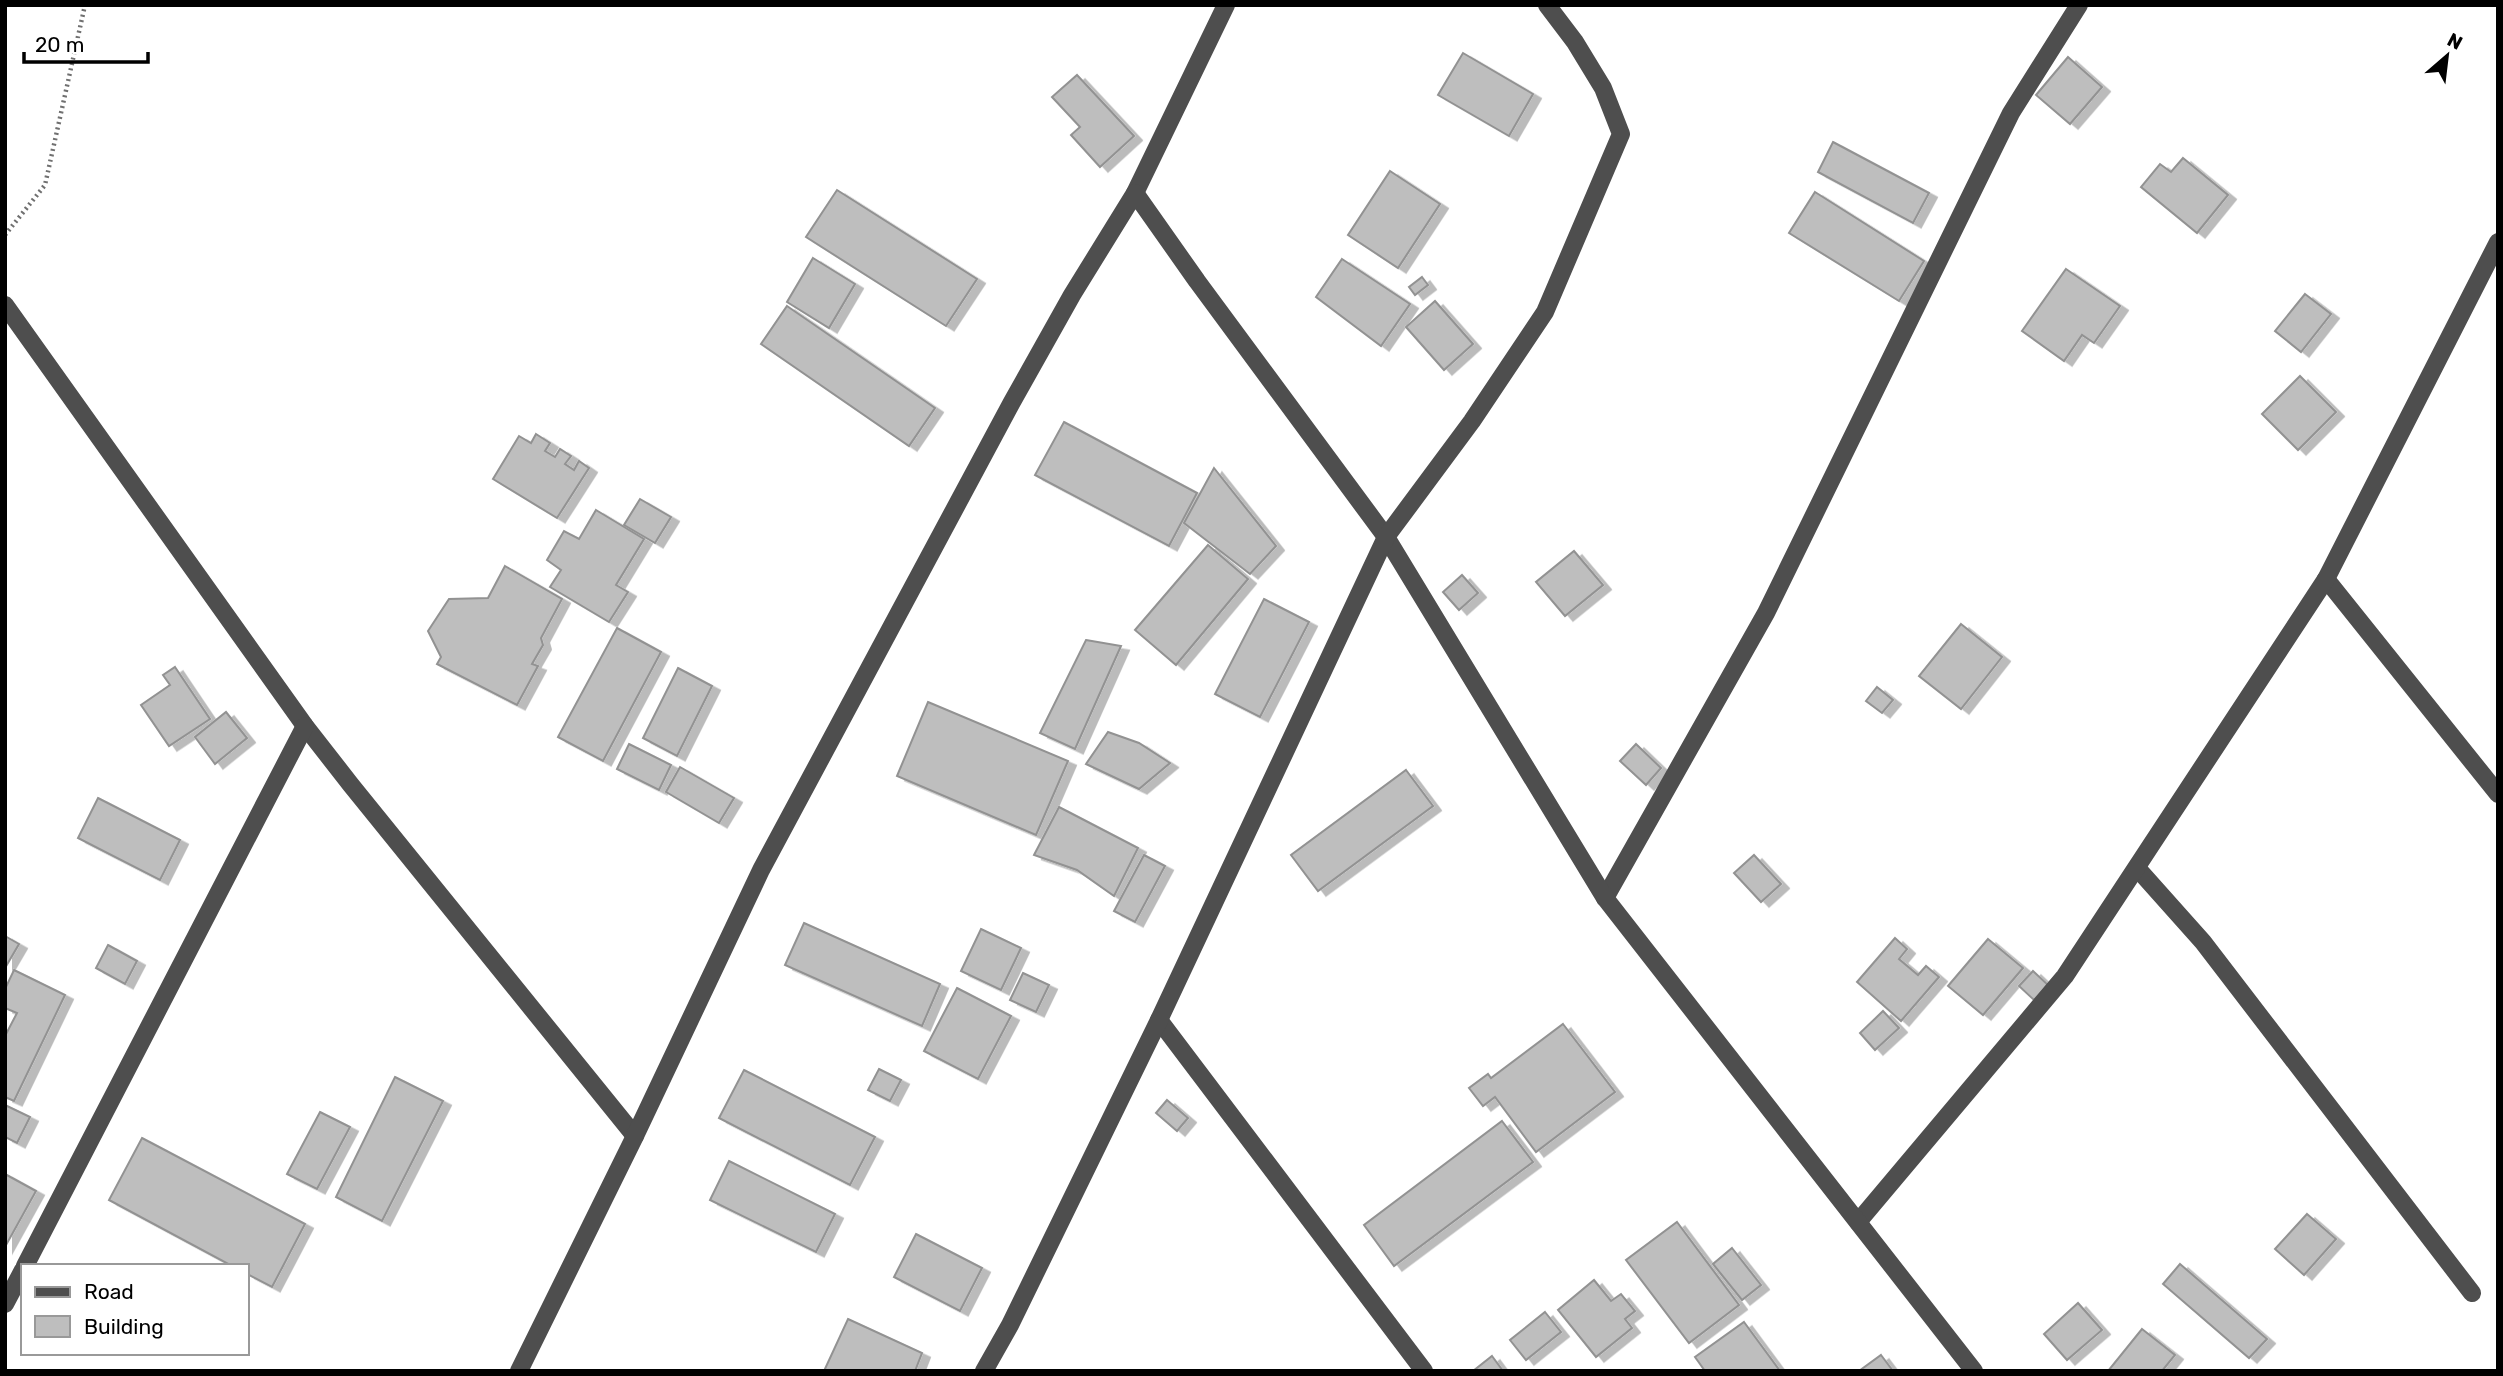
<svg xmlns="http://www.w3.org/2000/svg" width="2503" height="1376" viewBox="0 0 2503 1376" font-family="Rubik,sans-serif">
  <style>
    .building { fill: #bebebe; stroke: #929292; stroke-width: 2; filter: url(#shadow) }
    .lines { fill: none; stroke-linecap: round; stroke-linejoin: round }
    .path { stroke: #707070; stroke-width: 4.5; stroke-dasharray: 2 3.5; stroke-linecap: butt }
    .minor { stroke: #4e4e4e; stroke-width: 18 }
  </style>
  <defs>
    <filter id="shadow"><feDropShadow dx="8" dy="4.5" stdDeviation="0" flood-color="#0004"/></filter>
  </defs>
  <rect width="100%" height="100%" fill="#fff"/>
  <!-- building -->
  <g class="building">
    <polygon points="1463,53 1533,94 1509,136 1438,95"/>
    <polygon points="2068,57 2102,87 2070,124 2036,95"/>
    <polygon points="1077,75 1134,136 1100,167 1071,135 1080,127 1052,97"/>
    <polygon points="1833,142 1929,193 1913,223 1818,172"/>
    <polygon points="2183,158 2228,195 2197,233 2141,187 2160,164 2171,172"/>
    <polygon points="1390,171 1440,204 1398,268 1348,235"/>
    <polygon points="837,190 977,279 946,326 806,237"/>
    <polygon points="1815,192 1924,261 1899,301 1789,233"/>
    <polygon points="813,258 855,284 829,328 787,302"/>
    <polygon points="1342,259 1410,304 1381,346 1316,297"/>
    <polygon points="2066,269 2120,306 2094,343 2082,335 2064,361 2022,331"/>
    <polygon points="1422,277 1428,285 1415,295 1409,287"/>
    <polygon points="2305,294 2331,314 2301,352 2275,331"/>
    <polygon points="1435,301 1473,344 1444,370 1406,327"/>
    <polygon points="787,306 935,408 909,446 761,344"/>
    <polygon points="2300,376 2336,412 2298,450 2262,414"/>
    <polygon points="1064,422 1197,493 1169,546 1035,475"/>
    <polygon points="536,434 550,443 545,451 555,457 560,449 571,456 565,464 574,470 579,461 589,468 557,518 493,479 519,436 531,443"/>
    <polygon points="1214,468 1276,546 1250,574 1184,523"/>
    <polygon points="640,499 671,517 655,543 624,525"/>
    <polygon points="596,510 644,539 616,585 628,592 609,622 550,587 561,570 547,560 564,531 579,539"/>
    <polygon points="1208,545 1248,579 1176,665 1135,630"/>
    <polygon points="1574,551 1603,585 1565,616 1536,582"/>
    <polygon points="505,566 562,599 541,638 543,645 532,664 538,666 517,705 437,664 441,657 428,631 449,599 488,598"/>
    <polygon points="1462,575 1478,593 1459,610 1443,592"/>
    <polygon points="1264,599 1309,622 1260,717 1215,694"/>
    <polygon points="1961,624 2002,657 1961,709 1919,676"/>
    <polygon points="617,628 661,652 603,761 558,737"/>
    <polygon points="1086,640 1121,646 1075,749 1040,733"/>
    <polygon points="175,667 210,719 169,746 141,705 170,685 163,675"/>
    <polygon points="678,668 712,686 677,756 643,738"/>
    <polygon points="1877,687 1893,700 1882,713 1866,701"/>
    <polygon points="928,702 1068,761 1036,835 897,776"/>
    <polygon points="226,712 247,738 215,764 195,737"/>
    <polygon points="1108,732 1139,743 1170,763 1139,789 1086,764"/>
    <polygon points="629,744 671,765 659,790 617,769"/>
    <polygon points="1636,744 1661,768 1646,785 1620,761"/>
    <polygon points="680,767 734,798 719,823 666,792"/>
    <polygon points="1406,770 1433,806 1318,891 1291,855"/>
    <polygon points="98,798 180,840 160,880 78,838"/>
    <polygon points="1059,807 1138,848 1114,896 1077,870 1034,855"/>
    <polygon points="1144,855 1165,866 1135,922 1114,911"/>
    <polygon points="1754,855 1781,884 1761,902 1734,873"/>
    <polygon points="804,923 940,984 922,1026 785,965"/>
    <polygon points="981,929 1021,948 1001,990 961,971"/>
    <polygon points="5,936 19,944 5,968"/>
    <polygon points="1895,938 1907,949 1899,959 1918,975 1926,966 1939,977 1901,1021 1857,982"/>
    <polygon points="1988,939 2023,968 1983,1015 1948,986"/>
    <polygon points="108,945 137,961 125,984 96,968"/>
    <polygon points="14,970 65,995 14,1101 5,1097 5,1036 17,1013 5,1008 5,989"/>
    <polygon points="2033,971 2048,985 2034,1000 2019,986"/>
    <polygon points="1023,973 1049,985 1036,1012 1010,1000"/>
    <polygon points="957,988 1011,1016 978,1079 924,1051"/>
    <polygon points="1883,1011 1899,1028 1875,1050 1860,1033"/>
    <polygon points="1563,1024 1615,1092 1536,1152 1495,1097 1483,1106 1469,1088 1488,1074 1491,1078"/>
    <polygon points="879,1069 901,1080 890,1101 868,1090"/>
    <polygon points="744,1070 875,1137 850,1185 719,1118"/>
    <polygon points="395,1077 443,1101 382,1221 336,1197"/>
    <polygon points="1167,1100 1188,1118 1177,1131 1156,1113"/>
    <polygon points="5,1105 30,1117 17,1143 5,1137"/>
    <polygon points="320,1112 350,1127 317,1189 287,1174"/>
    <polygon points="1502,1121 1533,1162 1394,1266 1364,1225"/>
    <polygon points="142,1138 305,1224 272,1287 247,1274 247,1266 232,1266 109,1200"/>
    <polygon points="729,1161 835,1214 816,1252 710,1200"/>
    <polygon points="5,1174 36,1191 5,1247"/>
    <polygon points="2307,1214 2336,1239 2304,1275 2275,1249"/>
    <polygon points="1677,1222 1739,1305 1689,1343 1626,1260"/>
    <polygon points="916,1234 982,1268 960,1311 894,1277"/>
    <polygon points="1732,1248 1761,1285 1742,1300 1713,1264"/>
    <polygon points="2180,1264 2267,1339 2249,1358 2163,1284"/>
    <polygon points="1594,1280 1611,1301 1621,1294 1635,1311 1625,1319 1632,1328 1596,1357 1558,1310"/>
    <polygon points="2078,1303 2102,1330 2067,1360 2044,1334"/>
    <polygon points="1545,1312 1561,1332 1526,1360 1510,1340"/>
    <polygon points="848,1319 922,1353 915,1371 824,1371"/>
    <polygon points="1744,1322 1780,1371 1705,1371 1695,1357"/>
    <polygon points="2142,1329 2175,1355 2162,1371 2108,1371"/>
    <polygon points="1881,1355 1893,1371 1859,1371"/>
    <polygon points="1492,1356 1503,1371 1473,1371"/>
  </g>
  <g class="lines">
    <!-- path -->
    <polyline class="path" points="5,235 45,185 85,5"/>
    <!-- minor -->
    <g class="minor">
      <polyline points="1135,193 1226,5"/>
      <polyline points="5,305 305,726 351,785 635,1136"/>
      <polyline points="2326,579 2498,794"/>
      <polyline points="2137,868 2203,942 2472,1293"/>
      <polyline points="1605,898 1766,613 2011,113 2079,5"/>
      <polyline points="1159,1020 1424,1371"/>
      <polyline points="1858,1222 2065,976 2326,579 2498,242"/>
      <polyline points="25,1266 305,726"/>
      <polyline points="5,1304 23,1270"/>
      <polyline points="519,1371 635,1136 761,870 1012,402 1072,295 1135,193 1197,281 1386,537 1605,898 1974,1371"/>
      <polyline points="984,1371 1010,1325 1159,1020 1386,537 1472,421 1545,312 1621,134 1603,88 1575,42 1547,5"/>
    </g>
  </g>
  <!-- border -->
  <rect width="2503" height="1376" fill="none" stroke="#000000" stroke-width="14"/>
  <!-- legend -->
  <rect x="21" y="1264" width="228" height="91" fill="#ffffff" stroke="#999999" stroke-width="2"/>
  <rect x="35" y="1287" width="35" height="10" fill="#4e4e4e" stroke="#999999" stroke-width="2"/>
  <text x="84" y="1299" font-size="21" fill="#000000">Road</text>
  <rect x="35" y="1316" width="35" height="21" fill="#bebebe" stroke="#999999" stroke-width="2"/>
  <text x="84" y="1334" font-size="21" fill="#000000">Building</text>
  <!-- north arrow -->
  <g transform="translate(2447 56) rotate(28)" stroke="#ffffff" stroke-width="5" paint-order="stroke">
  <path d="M0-5L12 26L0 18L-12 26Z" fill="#000000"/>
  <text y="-10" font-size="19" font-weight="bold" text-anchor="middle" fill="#000000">N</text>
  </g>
  <!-- scale -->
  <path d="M24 52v10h124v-10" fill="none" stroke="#000000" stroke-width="3.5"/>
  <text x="35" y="52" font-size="21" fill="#000000" stroke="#ffffff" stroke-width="5" paint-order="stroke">20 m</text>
</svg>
